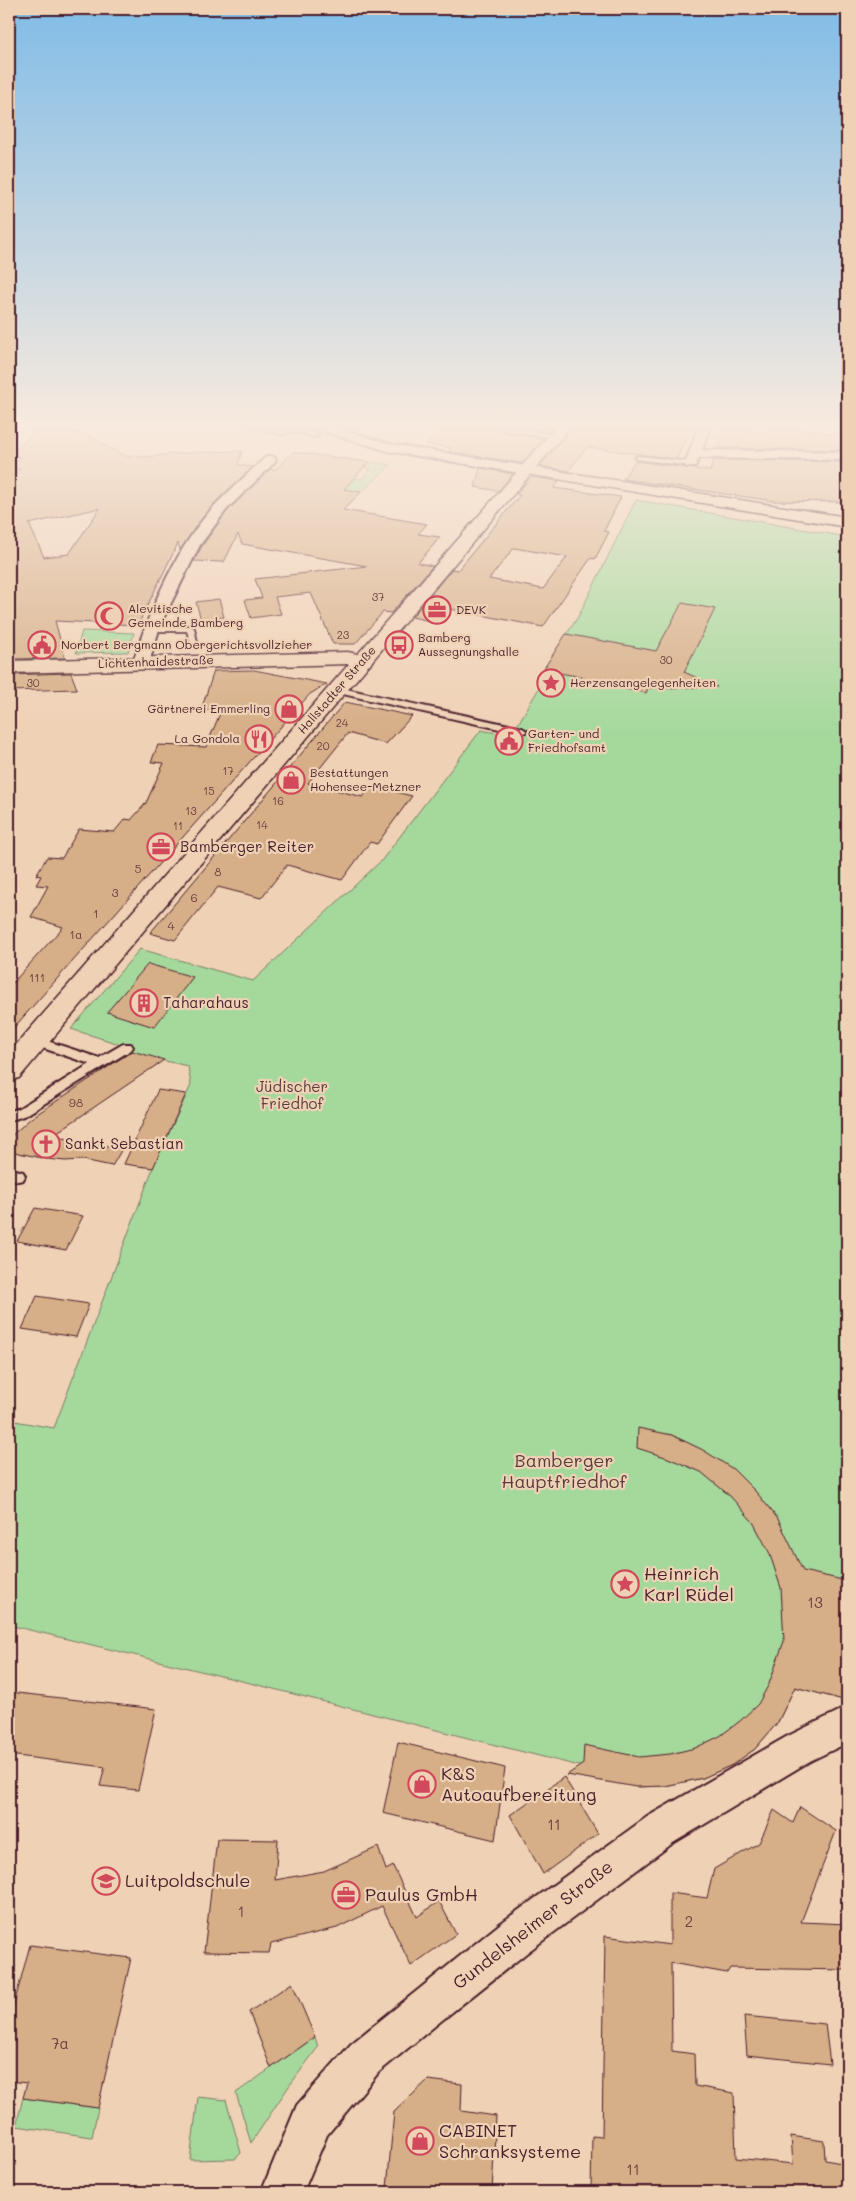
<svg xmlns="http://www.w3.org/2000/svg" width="856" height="2201" viewBox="0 0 856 2201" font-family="Mali,sans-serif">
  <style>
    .green { fill: #a5d99c; stroke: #787c64 }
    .building { fill: #d6ae87; stroke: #4a1f2b; fill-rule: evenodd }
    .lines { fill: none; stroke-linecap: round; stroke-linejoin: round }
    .service-casing { stroke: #4a1f2b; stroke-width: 4 }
    .minor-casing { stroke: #4a1f2b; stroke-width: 4 }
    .tertiary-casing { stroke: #4a1f2b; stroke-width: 3 }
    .secondary-casing { stroke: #4a1f2b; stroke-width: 3 }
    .service { fill: #efd1b5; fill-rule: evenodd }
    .minor { fill: #efd1b5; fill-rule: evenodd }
    .tertiary { fill: #efd1b5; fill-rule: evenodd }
    .secondary { fill: #efd1b5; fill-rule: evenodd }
    .labels { text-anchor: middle; stroke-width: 4.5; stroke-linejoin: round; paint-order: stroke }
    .far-number-label { font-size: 11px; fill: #6d4342 }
    .far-poi-label { font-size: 12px; fill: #4a1f2b; stroke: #efd1b5; text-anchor: start }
    .far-street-label { font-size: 12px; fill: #4a1f2b; stroke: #efd1b5 }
    .number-label { font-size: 12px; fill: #6d4342 }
    .poi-label { font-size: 15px; fill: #4a1f2b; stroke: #efd1b5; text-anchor: start }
    .park-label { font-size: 15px; fill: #583b3c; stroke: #efd1b5 }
    .near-number-label { font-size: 15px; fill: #6d4342 }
    .near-park-label { font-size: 18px; fill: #583b3c; stroke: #efd1b5 }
    .near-poi-label { font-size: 18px; fill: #4a1f2b; stroke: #efd1b5; text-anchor: start }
    .near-street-label { font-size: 18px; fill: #4a1f2b; stroke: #efd1b5 }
  </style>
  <rect width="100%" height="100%" fill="#efd1b5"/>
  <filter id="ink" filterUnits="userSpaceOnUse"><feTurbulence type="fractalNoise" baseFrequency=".02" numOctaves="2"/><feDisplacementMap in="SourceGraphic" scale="10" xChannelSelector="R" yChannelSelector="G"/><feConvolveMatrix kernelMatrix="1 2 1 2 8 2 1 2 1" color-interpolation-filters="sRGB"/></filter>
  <g filter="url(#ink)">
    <!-- green -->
    <g class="green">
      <polygon points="369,462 391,465 361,492 322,490 336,475 362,479 371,469 364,467"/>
      <polygon points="636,500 847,537 847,1701 795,1687 778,1722 755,1749 732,1765 703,1778 665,1786 636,1787 583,1767 242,1681 9,1625 9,1420 54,1428 153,1168 191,1085 188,1066 128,1053 132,1048 71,1029 140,949 253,981 382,860 481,730 511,736 549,671 543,670 578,617"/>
      <polygon points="82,631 134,633 128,652 76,653"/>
      <polygon points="315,2037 318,2047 287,2089 251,2143 236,2093"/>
      <polygon points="198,2097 226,2100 241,2153 235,2159 190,2160"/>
      <polygon points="23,2098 98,2108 92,2137 16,2126"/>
    </g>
    <!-- building -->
    <g class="building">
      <polygon points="446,425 479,425 492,427 508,433 544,438 522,463 448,452 452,448 426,444"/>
      <polygon points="532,425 556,425 549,432 525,428"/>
      <polygon points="574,425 690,425 677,459 587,447 568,471 540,466"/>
      <polygon points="725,428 770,433 768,430 821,430 823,433 847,434 847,450 718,448"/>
      <path d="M35,431L85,434L124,456L144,457L186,453L242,451L238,465L253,467L217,501L202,518L180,550L178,543L138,625L55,621L65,658L9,659V477L10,479L20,469L9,468L21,457L10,456ZM100,508L69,554L44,557L29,524Z"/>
      <polygon points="293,452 369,462 344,489 361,492 343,510 427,524 418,534 440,537 418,563 433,566 391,613 383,612 355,644 333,644 311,593 275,597 281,614 251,618 245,600 262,598 255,579 367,566 242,544 238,534 224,562 194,561 202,546 228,510 270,469 275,470"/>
      <polygon points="714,460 847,462 847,502 774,501 623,479 635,461 710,471"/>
      <polygon points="480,468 513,474 498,491 475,487"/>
      <path d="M531,477L559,481L554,488L621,497L604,531L609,532L595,559L591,558L543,627L450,609L439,623L412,617L452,569L458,570L520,495L516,494ZM514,548L520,549L567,557L543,589L489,579Z"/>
      <polygon points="219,599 224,617 201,620 196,602"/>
      <polygon points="682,603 715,609 684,672 717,687 648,688 646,693 580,680 582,677 543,670 566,634 656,651"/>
      <polygon points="254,670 327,684 310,694 9,1033 9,987 63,927 31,917 48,886 36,885 41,876 36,875 47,857 62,858 79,829 114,832 125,819 131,820 146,803 164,763 151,762 158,745 206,747 221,711 201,710 214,671"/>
      <polygon points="71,673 77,689 9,691 9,675"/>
      <polygon points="345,702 412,716 386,744 348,733 308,783 363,797 371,786 412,796 377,844 370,842 342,880 287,865 261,898 218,887 175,940 150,933"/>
      <polygon points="148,964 193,977 154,1027 107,1012"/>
      <polygon points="132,1051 164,1060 53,1135 122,1149 112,1166 83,1160 65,1161 47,1159 9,1151 9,1138 31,1118"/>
      <polygon points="158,1090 186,1094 153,1168 124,1164"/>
      <polygon points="35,1208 83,1216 66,1250 17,1241"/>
      <polygon points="37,1296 89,1304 76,1337 22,1329"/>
      <polygon points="638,1428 672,1435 703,1450 733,1469 757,1493 778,1519 803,1571 847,1581 847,1701 795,1687 778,1722 755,1749 732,1765 703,1778 665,1786 636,1787 567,1775 583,1764 584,1745 639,1757 670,1754 695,1748 720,1736 740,1721 758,1704 769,1684 784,1641 781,1588 769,1552 753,1522 730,1496 701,1472 668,1458 637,1448"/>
      <polygon points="9,1692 156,1709 138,1790 100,1786 105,1767 9,1755"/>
      <polygon points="398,1742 505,1768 495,1840 383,1813"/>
      <polygon points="564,1777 598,1834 543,1874 510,1815"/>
      <polygon points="800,1807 836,1831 801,1922 847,1924 847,1970 730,1968 727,1973 671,1963 672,2051 694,2054 695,2086 734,2093 736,2158 793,2164 791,2136 824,2141 825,2160 847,2164 847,2192 591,2192 592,2136 602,2137 605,1936 670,1945 670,1893 707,1898 714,1869 759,1843 774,1810 793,1823"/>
      <polygon points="217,1839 278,1840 275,1880 324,1871 378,1847 386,1870 393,1866 417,1917 439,1901 456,1934 411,1966 382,1906 337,1928 271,1944 269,1953 204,1952"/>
      <polygon points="30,1945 131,1958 98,2108 23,2098 27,2083 9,2081 9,2007 13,2008"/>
      <polygon points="292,1983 315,2037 271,2068 249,2012"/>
      <polygon points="744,2016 825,2024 830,2064 747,2055"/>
      <polygon points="428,2080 462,2084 461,2111 496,2116 492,2192 417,2192 387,2188 394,2112"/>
    </g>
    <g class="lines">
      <!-- service casing -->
      <g class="service-casing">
        <g id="service">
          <path d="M245,425C257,424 269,429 281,430C290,430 299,425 309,425L300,429L319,435L316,437L293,431L283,434Z"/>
          <polygon points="493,425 502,425 558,436 555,438 508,431"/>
          <polygon points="638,456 691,462 694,464 691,466 636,459 635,458"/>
          <polygon points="190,626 194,628 198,647 192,647 187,631 150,631 146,629 150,627"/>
          <polygon points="337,687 522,728 527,731 522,734 334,692 334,688"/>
          <polygon points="35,1037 99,1058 123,1044 131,1044 133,1047 131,1050 26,1115 9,1121 9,1111 18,1109 90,1064 31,1044 29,1041"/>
          <polygon points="9,1168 23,1172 25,1176 23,1180 18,1181 9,1178"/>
        </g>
      </g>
      <!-- minor casing -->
      <g class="minor-casing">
        <g id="minor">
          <polygon points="9,425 16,425 17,426 13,431 9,432"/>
          <polygon points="310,425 328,425 390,444 526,466 532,470 526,474 388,451 312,428"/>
          <polygon points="699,425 711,425 702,450 847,452 847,460 699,458 695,467 687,467 685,464"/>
          <path d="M270,456L274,457L276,460L274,463L227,509L200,545L161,623L149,663L147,666H135L133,663C150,608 178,544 218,502C233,487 250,472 266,457Z"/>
          <polygon points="847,1707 847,1743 810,1761 673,1843 529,1951 436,2025 379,2072 327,2135 303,2192 261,2192 297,2105 351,2044 501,1923 647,1817 786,1737"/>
        </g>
      </g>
      <!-- tertiary casing -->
      <g class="tertiary-casing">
        <g id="tertiary">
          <polygon points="526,466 847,517 847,527 521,473 519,470 521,467"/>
          <polygon points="348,652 370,657 372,661 370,665 363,667 348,664 9,673 9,661"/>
        </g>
      </g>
      <!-- secondary casing -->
      <g class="secondary-casing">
        <polygon id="secondary" points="558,425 572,425 19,1078 9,1081 9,1053"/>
      </g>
      <!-- service -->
      <use href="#service" class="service"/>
      <!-- minor -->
      <use href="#minor" class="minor"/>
      <!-- tertiary -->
      <use href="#tertiary" class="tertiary"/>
      <!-- secondary -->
      <use href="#secondary" class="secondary"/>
    </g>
  </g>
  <!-- sky -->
  <linearGradient id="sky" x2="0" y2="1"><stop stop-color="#80bce7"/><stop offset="0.58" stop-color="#f8eade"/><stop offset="1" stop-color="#f8eade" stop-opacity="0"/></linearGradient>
  <rect width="856" height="733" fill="url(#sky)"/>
  <!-- icons -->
  <defs>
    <g id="office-ring" transform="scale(1.4375)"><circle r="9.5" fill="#efd1b5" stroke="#d1495b" stroke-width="1.5"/><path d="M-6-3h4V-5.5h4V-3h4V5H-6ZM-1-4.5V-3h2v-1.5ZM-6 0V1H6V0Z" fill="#d1495b"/></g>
    <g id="mosque-ring" transform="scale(1.4375)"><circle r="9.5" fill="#efd1b5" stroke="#d1495b" stroke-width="1.5"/><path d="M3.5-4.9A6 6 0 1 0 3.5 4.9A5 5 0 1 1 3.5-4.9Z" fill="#d1495b"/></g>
    <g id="civic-ring" transform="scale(1.4375)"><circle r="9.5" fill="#efd1b5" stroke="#d1495b" stroke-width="1.5"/><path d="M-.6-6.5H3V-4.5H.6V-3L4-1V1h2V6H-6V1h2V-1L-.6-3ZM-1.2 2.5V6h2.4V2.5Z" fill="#d1495b"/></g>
    <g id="bus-ring" transform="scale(1.4375)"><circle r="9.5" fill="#efd1b5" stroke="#d1495b" stroke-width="1.5"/><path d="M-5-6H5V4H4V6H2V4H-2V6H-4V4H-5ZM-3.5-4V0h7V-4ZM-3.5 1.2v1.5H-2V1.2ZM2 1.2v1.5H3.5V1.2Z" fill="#d1495b"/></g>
    <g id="sight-ring" transform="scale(1.4375)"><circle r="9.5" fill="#efd1b5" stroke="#d1495b" stroke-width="1.5"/><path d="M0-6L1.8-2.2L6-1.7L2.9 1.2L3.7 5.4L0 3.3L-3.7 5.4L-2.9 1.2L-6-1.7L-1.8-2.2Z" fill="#d1495b"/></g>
    <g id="shop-ring" transform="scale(1.4375)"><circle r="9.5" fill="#efd1b5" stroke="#d1495b" stroke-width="1.5"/><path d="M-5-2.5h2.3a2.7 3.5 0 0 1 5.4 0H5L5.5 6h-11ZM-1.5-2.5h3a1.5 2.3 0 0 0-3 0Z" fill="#d1495b"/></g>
    <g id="restaurant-ring" transform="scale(1.4375)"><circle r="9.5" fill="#efd1b5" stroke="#d1495b" stroke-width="1.5"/><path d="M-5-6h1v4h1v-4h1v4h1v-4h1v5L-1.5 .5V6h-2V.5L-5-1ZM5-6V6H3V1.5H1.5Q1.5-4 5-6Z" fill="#d1495b"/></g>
    <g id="building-ring" transform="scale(1.4375)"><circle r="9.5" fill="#efd1b5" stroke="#d1495b" stroke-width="1.5"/><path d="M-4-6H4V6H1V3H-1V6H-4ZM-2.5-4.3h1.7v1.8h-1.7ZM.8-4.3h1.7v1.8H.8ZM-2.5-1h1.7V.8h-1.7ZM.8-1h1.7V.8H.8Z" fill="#d1495b"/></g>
    <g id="church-ring" transform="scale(1.4375)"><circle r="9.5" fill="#efd1b5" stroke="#d1495b" stroke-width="1.5"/><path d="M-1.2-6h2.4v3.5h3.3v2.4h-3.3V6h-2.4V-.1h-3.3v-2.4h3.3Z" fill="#d1495b"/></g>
    <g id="school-ring" transform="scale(1.4375)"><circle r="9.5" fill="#efd1b5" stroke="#d1495b" stroke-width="1.5"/><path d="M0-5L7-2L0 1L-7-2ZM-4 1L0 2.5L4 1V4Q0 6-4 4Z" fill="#d1495b"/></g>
  </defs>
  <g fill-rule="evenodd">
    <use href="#office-ring" x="437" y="610"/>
    <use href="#mosque-ring" x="109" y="616"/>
    <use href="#civic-ring" x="42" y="645"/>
    <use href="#bus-ring" x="399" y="645"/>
    <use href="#sight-ring" x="551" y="683"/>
    <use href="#shop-ring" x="289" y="709"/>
    <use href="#restaurant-ring" x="259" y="739"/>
    <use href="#civic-ring" x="509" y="741"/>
    <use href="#shop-ring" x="291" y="780"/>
    <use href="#office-ring" x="161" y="847"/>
    <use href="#building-ring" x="144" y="1003"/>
    <use href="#church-ring" x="46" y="1144"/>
    <use href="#sight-ring" x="625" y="1584"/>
    <use href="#shop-ring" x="422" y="1784"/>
    <use href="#school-ring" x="106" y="1881"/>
    <use href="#office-ring" x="346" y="1895"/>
    <use href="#shop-ring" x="420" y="2141"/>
  </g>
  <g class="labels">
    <!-- far-number labels -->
    <g class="far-number-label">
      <text x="378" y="601">37</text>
      <text x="343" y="639">23</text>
      <text x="666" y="664">30</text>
      <text x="33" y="687">30</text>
      <text x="342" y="727">24</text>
      <text x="323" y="750">20</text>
      <text x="228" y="775">17</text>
      <text x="209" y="795">15</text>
      <text x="278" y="805">16</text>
      <text x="191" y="815">13</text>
      <text x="262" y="829">14</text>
      <text x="178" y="830">11</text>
    </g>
    <!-- far-poi labels -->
    <g class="far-poi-label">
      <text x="128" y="613">Alevitische<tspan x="128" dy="14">Gemeinde Bamberg</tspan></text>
      <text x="456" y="614">DEVK</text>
      <text x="418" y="642">Bamberg<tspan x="418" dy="14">Aussegnungshalle</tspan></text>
      <text x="61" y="649">Norbert Bergmann Obergerichtsvollzieher</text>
      <text x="570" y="687">Herzensangelegenheiten</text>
      <text x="270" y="713" text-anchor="end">Gärtnerei Emmerling</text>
      <text x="528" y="738">Garten- und<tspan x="528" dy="14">Friedhofsamt</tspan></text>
      <text x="240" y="743" text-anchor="end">La Gondola</text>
      <text x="310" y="777">Bestattungen<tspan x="310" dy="14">Hohensee-Metzner</tspan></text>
    </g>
    <!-- far-street labels -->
    <g class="far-street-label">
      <text transform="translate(156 662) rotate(-2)" y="4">Lichtenhaidestraße</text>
      <text transform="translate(337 690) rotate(-49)" y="4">Hallstadter Straße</text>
    </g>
    <!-- number labels -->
    <g class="number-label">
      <text x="138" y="873">5</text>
      <text x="218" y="876">8</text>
      <text x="115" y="897">3</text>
      <text x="194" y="902">6</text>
      <text x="96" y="918">1</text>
      <text x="171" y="930">4</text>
      <text x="76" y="939">1a</text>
      <text x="37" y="982">111</text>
      <text x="76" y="1107">98</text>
    </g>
    <!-- poi labels -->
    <g class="poi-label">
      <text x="180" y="852">Bamberger Reiter</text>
      <text x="163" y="1008">Taharahaus</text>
      <text x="65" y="1149">Sankt Sebastian</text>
    </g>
    <!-- park labels -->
    <g class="park-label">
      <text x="292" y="1092">Jüdischer<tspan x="292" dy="17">Friedhof</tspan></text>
    </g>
    <!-- near-number labels -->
    <g class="near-number-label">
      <text x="815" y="1608">13</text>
      <text x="554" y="1830">11</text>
      <text x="241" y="1917">1</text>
      <text x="689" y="1927">2</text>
      <text x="60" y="2049">7a</text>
      <text x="633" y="2175">11</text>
    </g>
    <!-- near-park labels -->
    <g class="near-park-label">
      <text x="564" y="1467">Bamberger<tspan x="564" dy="21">Hauptfriedhof</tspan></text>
    </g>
    <!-- near-poi labels -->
    <g class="near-poi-label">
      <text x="644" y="1580">Heinrich<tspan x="644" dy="21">Karl Rüdel</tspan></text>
      <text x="441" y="1780">K&amp;S<tspan x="441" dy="21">Autoaufbereitung</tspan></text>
      <text x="125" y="1887">Luitpoldschule</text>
      <text x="365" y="1901">Paulus GmbH</text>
      <text x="439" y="2137">CABINET<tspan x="439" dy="21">Schranksysteme</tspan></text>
    </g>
    <!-- near-street labels -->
    <g class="near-street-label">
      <text transform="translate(533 1925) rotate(-38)" y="6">Gundelsheimer Straße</text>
    </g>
  </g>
  <!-- margin -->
  <rect width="856" height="2201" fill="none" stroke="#efd1b5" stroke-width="30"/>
  <rect x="15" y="15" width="826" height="2171" fill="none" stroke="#4a1f2b" stroke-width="2" filter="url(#ink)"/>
</svg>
